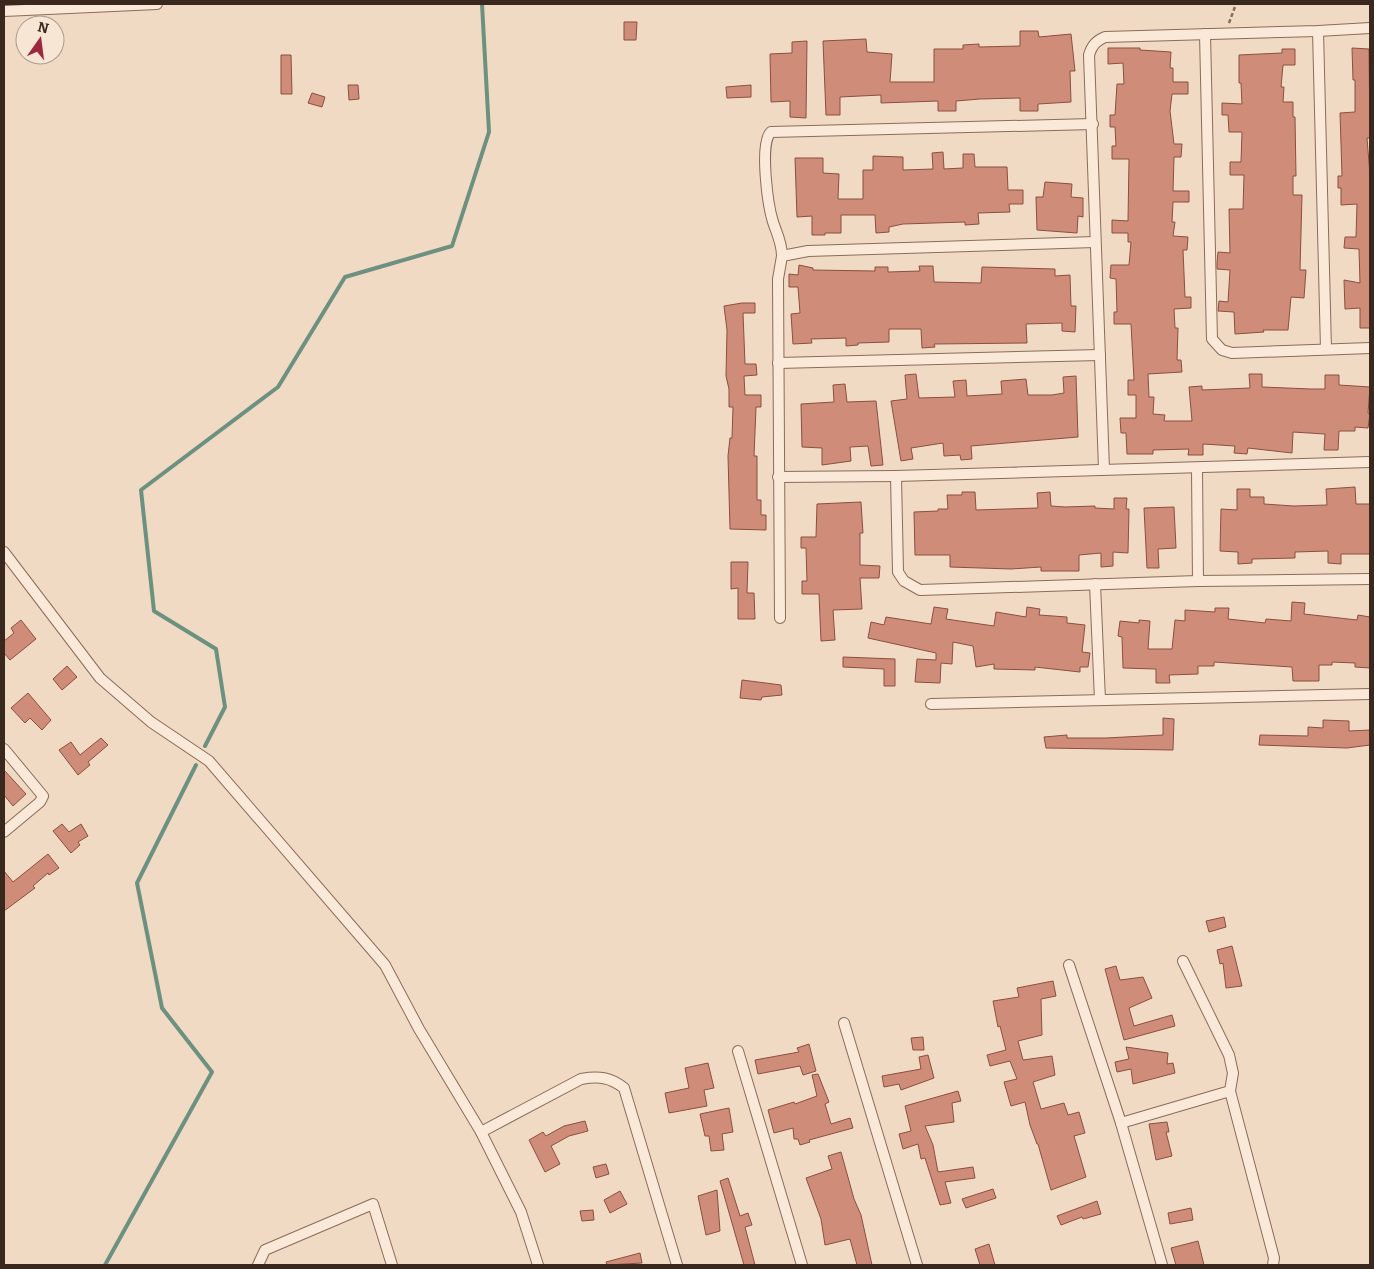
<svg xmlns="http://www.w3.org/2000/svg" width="1374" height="1269" viewBox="0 0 1374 1269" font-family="Bitter,serif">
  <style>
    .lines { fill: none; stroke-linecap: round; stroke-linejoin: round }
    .stream { stroke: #6c9181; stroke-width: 4 }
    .building { fill: #cf8d79; stroke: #8b4f3f }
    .street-casing { stroke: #8b6b5a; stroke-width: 12 }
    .path { stroke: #8b6b5a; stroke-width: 2.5; stroke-dasharray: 4 2.5; stroke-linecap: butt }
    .street { stroke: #fae9d8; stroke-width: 10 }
  </style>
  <rect width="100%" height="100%" fill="#f0dac4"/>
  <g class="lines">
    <!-- stream -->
    <g class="stream">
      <polyline points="205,746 225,707 216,649 154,611 141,490 278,387 345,277 452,246 489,132 482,4"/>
      <polyline points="105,1265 212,1072 162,1008 137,883 196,765"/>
    </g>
  </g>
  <!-- building -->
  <g class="building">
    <polygon points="624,22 637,22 636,40 624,40"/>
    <polygon points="1020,31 1038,31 1039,37 1071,34 1075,71 1070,71 1071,102 1038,104 1038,111 1020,111 1020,98 980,99 956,101 956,111 938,111 938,101 881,103 881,95 840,97 840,115 826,115 823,41 866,39 867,52 892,54 890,82 934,82 934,49 963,49 963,45 979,44 979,47 1020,46"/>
    <polygon points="807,41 806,118 790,117 790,101 771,102 770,54 792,53 792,42"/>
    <polygon points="1108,48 1140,48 1140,50 1171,52 1170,68 1173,68 1173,82 1188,82 1188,94 1172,94 1170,111 1174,144 1182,144 1181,157 1174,157 1173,191 1189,191 1189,202 1173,202 1172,222 1175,222 1173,236 1188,237 1187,250 1183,250 1185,297 1191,297 1191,308 1174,309 1175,328 1178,328 1177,360 1181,360 1182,372 1148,374 1149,397 1154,397 1153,414 1165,415 1164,421 1192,421 1189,387 1202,386 1202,390 1250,388 1249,374 1262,374 1262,387 1311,389 1325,389 1325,375 1339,375 1339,385 1370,387 1368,413 1370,414 1368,428 1355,427 1355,431 1339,431 1338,450 1324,450 1325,434 1293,432 1292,453 1248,448 1247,454 1234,453 1235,446 1203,444 1203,455 1188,455 1189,449 1153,450 1153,454 1127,454 1126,433 1121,433 1120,418 1136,418 1136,395 1128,395 1128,380 1134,380 1131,324 1114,324 1114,312 1117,312 1116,279 1110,278 1111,265 1129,265 1131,242 1128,242 1128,233 1112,233 1112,220 1128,221 1129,159 1112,159 1112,146 1116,146 1115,127 1110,127 1110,115 1115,115 1117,84 1124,84 1123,63 1108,64"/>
    <polygon points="1352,48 1369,49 1370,138 1367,138 1370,175 1370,328 1360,328 1360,308 1345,309 1344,280 1360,283 1359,249 1344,248 1345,237 1356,237 1357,204 1341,205 1341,188 1338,188 1338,176 1342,176 1340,113 1355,112 1355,80 1353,80"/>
    <polygon points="1282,49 1295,49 1295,65 1283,65 1281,87 1284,87 1283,102 1293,102 1293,117 1295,117 1296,176 1293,176 1293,195 1302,195 1300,270 1306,270 1304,298 1291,297 1288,330 1263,330 1264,332 1235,334 1234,312 1218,311 1219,301 1228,302 1230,270 1217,269 1217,263 1218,252 1230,253 1229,209 1243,209 1244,175 1230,175 1230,162 1241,162 1242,132 1229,132 1228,115 1222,115 1222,103 1242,104 1241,83 1239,83 1239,55 1282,53"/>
    <polygon points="281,55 291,55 292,94 281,94"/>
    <polygon points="348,85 358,85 359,99 349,100"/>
    <polygon points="751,85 751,97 727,98 726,87"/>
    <polygon points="312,93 325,97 322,107 308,103"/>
    <polygon points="943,152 944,169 963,168 963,154 974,154 975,167 1007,167 1008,190 1023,190 1023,204 1009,204 1010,212 978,213 979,224 965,225 965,222 903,224 889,227 889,232 876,233 875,215 841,215 841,233 825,233 825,235 812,235 812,216 797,217 795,158 823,158 823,173 839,174 838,199 863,199 863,170 873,170 873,156 903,157 903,170 933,169 932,153"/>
    <polygon points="1045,182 1072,184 1071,197 1083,198 1083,217 1078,216 1077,233 1037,230 1036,197 1043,197"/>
    <polygon points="799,265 813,268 813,270 875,271 875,267 888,267 888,272 920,271 919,266 933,266 934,282 981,283 982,267 1055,269 1055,276 1070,275 1071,306 1076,306 1075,332 1062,331 1062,323 1026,324 1027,343 934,344 935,347 922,348 921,329 889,329 889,342 858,343 858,345 846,346 846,338 811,339 812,343 793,344 791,314 800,313 798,287 789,287 789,274 798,275"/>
    <polygon points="742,303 755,303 755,313 743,313 745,364 756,364 757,375 744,376 745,395 761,395 761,407 756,407 754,456 757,456 757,500 761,500 761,515 766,515 766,530 730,529 728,456 730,438 732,438 733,407 729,407 729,389 726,376 727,330 724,306"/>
    <polygon points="916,374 919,398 955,397 953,381 966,380 967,396 1002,394 1001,381 1026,379 1028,395 1052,395 1064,393 1063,377 1076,376 1078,437 971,446 972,459 961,460 960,455 944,456 943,443 911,448 913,459 901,461 891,401 907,399 905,375"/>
    <polygon points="845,384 847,402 876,401 883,465 871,466 868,446 850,447 851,461 822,465 822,448 802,447 801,404 834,402 833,385"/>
    <polygon points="1355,487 1356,504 1370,504 1370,554 1341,554 1341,564 1328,563 1328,551 1295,552 1295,558 1252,559 1252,563 1238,564 1238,552 1220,551 1221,509 1237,510 1237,489 1250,489 1250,497 1264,497 1264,504 1294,506 1327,505 1326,489"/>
    <polygon points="962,492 975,492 976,510 1038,508 1037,493 1050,492 1051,506 1065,507 1095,506 1095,508 1114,509 1114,498 1127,498 1126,509 1129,509 1128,553 1113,552 1113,566 1101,567 1101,553 1079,555 1079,571 1041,571 1041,567 1011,569 950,567 950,555 915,555 914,512 938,511 938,509 948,509 947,495 962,495"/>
    <polygon points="861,502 863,533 860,533 860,565 880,566 879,578 860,578 862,609 833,610 835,640 821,641 819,594 802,594 802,581 807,581 806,548 801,548 801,537 816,537 817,504"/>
    <polygon points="1174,507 1176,548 1158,549 1159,568 1147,568 1144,508"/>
    <polygon points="731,562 748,562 747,593 754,593 755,619 738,619 738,588 731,589"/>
    <polygon points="1292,602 1305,603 1304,614 1357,620 1358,615 1370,617 1370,668 1355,667 1355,663 1332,662 1332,665 1319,665 1319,681 1293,681 1292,667 1214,662 1214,666 1198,666 1198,674 1169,675 1170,683 1156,683 1156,669 1123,668 1122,637 1118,636 1120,621 1139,623 1139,620 1150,621 1148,649 1172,649 1175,620 1185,621 1185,610 1215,612 1215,608 1229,608 1228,619 1265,623 1266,619 1291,621"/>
    <polygon points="934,607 948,609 946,619 994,626 996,612 1026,617 1027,607 1040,609 1039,615 1067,617 1067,623 1085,625 1082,652 1090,653 1088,667 1080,667 1080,672 1035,667 1035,670 994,669 994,664 976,667 973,646 953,642 952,664 941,663 940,683 915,682 917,659 936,660 936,653 868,638 871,622 884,625 886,617 931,624"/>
    <polygon points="21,620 36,639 10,660 4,653 4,641 14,633 11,628"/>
    <polygon points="843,657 895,659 895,686 884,686 884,669 843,667"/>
    <polygon points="67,666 77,677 62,690 53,679"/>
    <polygon points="742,680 781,685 782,695 762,697 761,700 740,698"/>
    <polygon points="28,693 51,720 42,730 30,718 25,723 11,708"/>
    <polygon points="1163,718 1174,719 1173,750 1046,748 1044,737 1067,735 1067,738 1106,738 1163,735"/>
    <polygon points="1323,720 1349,721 1349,731 1370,730 1370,745 1347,748 1259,745 1260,735 1308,736 1308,727 1323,728"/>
    <polygon points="101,738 108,745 88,762 90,765 78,775 59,750 71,742 80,755"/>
    <polygon points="4,770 26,794 13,806 4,795"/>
    <polygon points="62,824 69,832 81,824 88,836 78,842 80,845 71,853 53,831"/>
    <polygon points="48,854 59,868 49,875 48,873 33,886 35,888 4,911 4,871 13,882"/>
    <polygon points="1224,917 1226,927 1209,932 1206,921"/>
    <polygon points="1232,946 1242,986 1226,988 1223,963 1220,964 1217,950"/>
    <polygon points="1116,966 1120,980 1143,977 1152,998 1129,1008 1134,1026 1172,1015 1175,1026 1124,1040 1105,969"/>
    <polygon points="1053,981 1056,996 1041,999 1042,1035 1018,1041 1023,1060 1052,1056 1055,1075 1033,1082 1041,1109 1064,1103 1068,1115 1079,1112 1085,1133 1074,1136 1086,1177 1051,1190 1038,1144 1037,1144 1030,1125 1025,1102 1011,1106 1004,1082 1017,1079 1010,1061 990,1066 987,1055 1006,1050 1000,1026 998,1027 993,1001 1019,997 1017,988"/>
    <polygon points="923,1037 924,1050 913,1050 911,1038"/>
    <polygon points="809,1044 816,1071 803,1075 800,1066 758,1074 755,1060 799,1052 797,1048"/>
    <polygon points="1126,1047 1168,1053 1167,1064 1173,1063 1175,1073 1133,1084 1131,1069 1117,1072 1115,1062 1129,1059"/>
    <polygon points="928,1055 934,1078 901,1090 899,1084 884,1087 882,1076 921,1069 919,1057"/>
    <polygon points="708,1063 714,1088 704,1090 707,1106 669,1113 665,1093 689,1088 685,1068"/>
    <polygon points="818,1074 829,1102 825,1104 831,1124 850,1118 853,1128 809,1140 810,1142 800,1145 798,1139 794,1139 793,1128 774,1133 768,1110 794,1102 795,1104 817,1096 812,1075"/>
    <polygon points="958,1091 961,1101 952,1103 954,1122 925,1126 933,1145 938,1172 973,1167 975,1178 945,1182 951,1203 940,1205 925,1158 921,1159 918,1144 903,1149 899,1134 911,1131 905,1106"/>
    <polygon points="729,1108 733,1132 722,1134 724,1150 711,1151 709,1136 705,1136 700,1114"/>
    <polygon points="585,1121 588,1131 569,1136 551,1146 560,1164 545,1172 529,1140 543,1132 546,1136 564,1126"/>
    <polygon points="1167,1122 1169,1132 1166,1132 1172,1156 1156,1160 1149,1124"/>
    <polygon points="841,1152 854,1199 861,1215 872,1265 857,1265 850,1239 825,1245 821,1219 806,1178 832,1169 828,1156"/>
    <polygon points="606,1164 609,1174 596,1178 593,1167"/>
    <polygon points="728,1178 740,1216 748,1213 752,1225 745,1227 755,1265 744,1265 720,1181"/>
    <polygon points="993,1189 996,1198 966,1208 962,1199"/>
    <polygon points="717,1190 720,1231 706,1235 698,1196"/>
    <polygon points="620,1191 627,1204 610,1213 604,1200"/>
    <polygon points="1097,1201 1101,1214 1083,1219 1082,1217 1061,1225 1057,1216"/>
    <polygon points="1191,1208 1193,1220 1170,1224 1168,1213"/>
    <polygon points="593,1210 594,1220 582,1221 580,1211"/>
    <polygon points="1198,1241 1204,1265 1176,1265 1171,1248"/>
    <polygon points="989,1244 995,1265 980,1265 975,1249"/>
    <polygon points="640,1253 642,1263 607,1265 606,1262"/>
  </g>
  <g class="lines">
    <!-- street casing -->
    <g class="street-casing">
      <g id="street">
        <polyline points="4,11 157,4"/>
        <polyline points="1318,31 1326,349"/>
        <polyline points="1205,34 1212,339 1222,350 1232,353 1370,348"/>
        <path d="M782,256C782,243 777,234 773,222C768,206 759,143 771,132L1093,124"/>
        <polyline points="778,363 1100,355"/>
        <path d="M1104,469L1089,55C1092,45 1096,41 1105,37L1318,31L1370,28"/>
        <polyline points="1197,469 1198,581"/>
        <polyline points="896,476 898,572 904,581 920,590 1198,581 1370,579"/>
        <polyline points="778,477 896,476 1370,462"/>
        <polyline points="4,552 100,678 151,722 209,761 385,965 419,1029 481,1132 521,1212 538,1265"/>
        <polyline points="1095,584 1100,700"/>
        <polyline points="780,618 778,279 782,256 808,251 1095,242"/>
        <polyline points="931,704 1370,694"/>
        <polyline points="4,749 43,796 40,802 4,832"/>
        <polyline points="1183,961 1229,1055 1233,1073 1230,1091 1274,1258 1273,1265"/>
        <polyline points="1069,965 1121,1123 1162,1265"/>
        <polyline points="844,1023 917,1265"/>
        <polyline points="738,1051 802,1265"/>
        <polyline points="1121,1123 1230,1091"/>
        <path d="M481,1132L581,1079C599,1076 610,1077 624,1088L677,1265"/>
        <polyline points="258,1265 265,1250 373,1204 392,1265"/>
      </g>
    </g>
    <!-- path -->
    <polyline class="path" points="1229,23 1236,4"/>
    <!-- street -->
    <use href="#street" class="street"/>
  </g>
  <!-- border -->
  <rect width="1374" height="1269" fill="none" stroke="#3a271e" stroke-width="10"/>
  <!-- north arrow -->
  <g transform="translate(40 40) rotate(14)"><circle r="24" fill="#f7e6d4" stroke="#ab9a8b"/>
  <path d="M0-4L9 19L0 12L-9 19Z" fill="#9c273e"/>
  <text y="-8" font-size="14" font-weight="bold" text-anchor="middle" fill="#3a271e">N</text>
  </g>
</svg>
